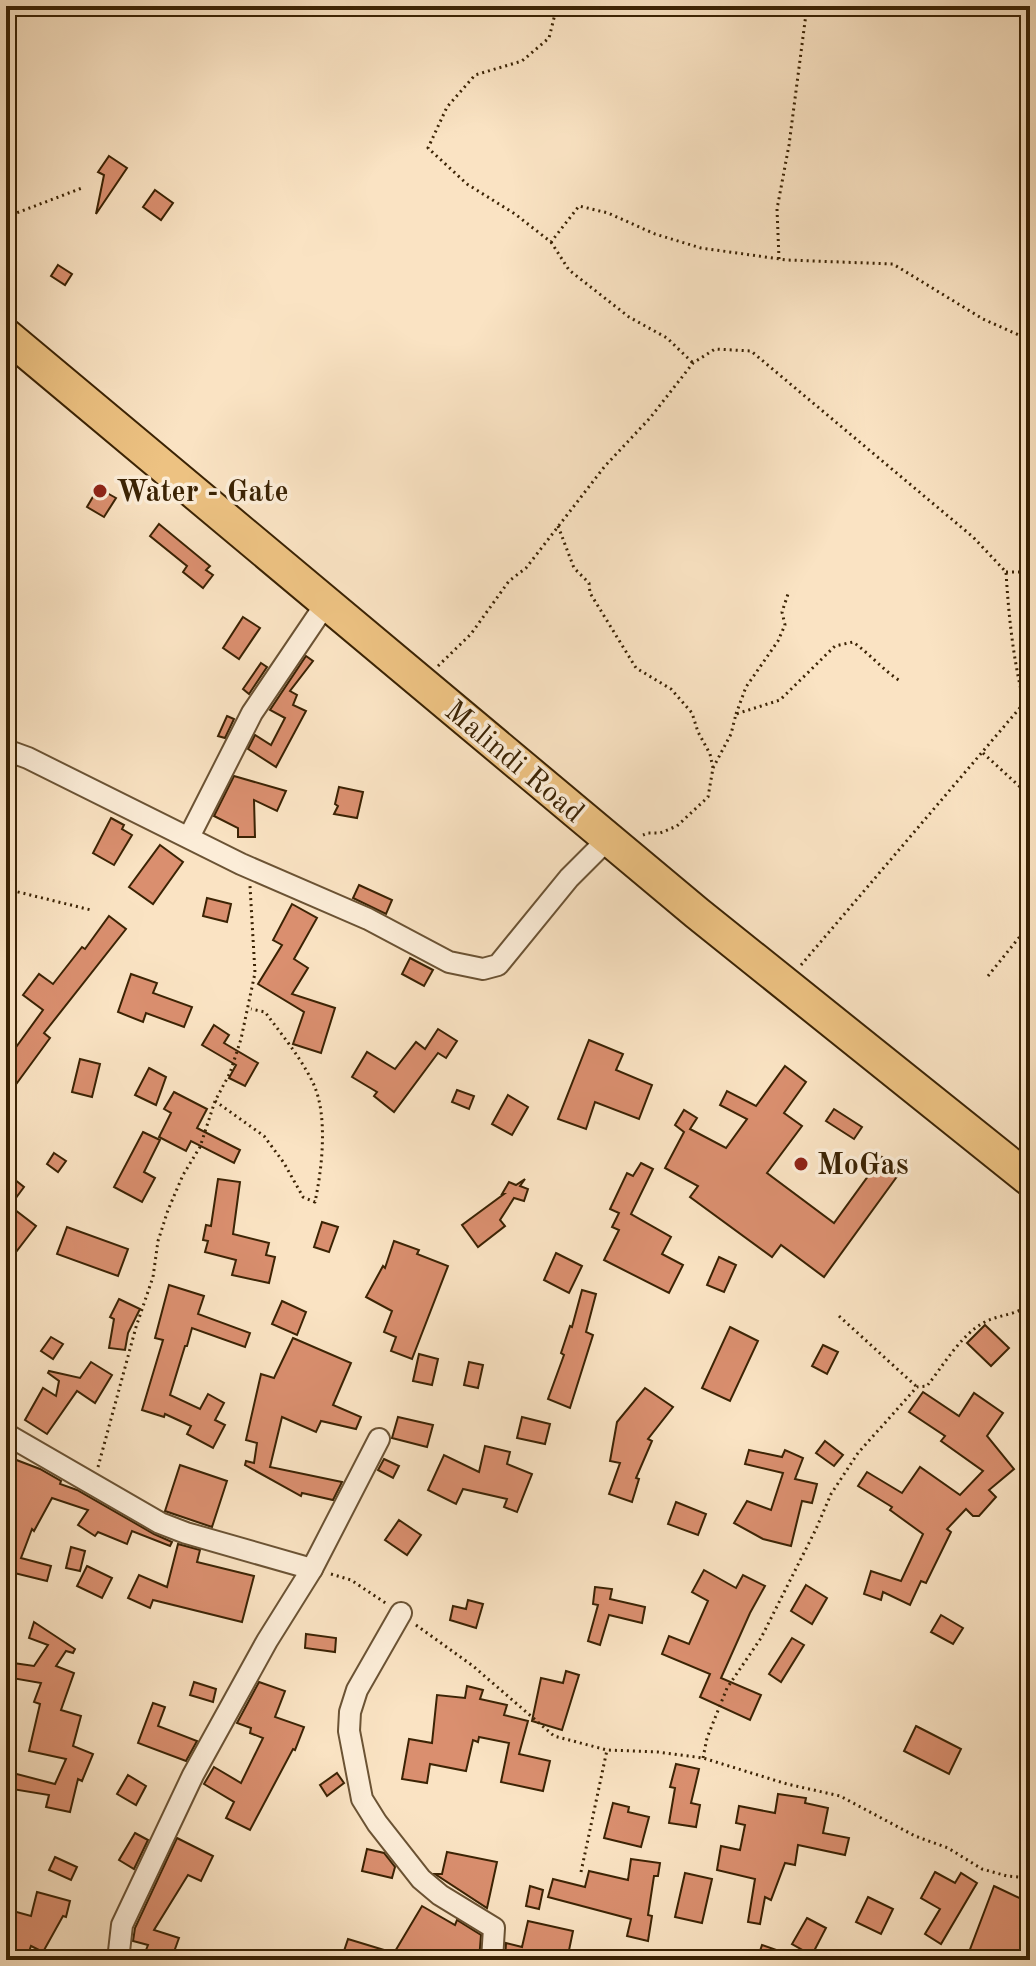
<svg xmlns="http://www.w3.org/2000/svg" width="1036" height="1966" viewBox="0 0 1036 1966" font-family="'Old Standard TT',serif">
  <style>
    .building { fill: #da8f6f; stroke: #3b2304; stroke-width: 2 }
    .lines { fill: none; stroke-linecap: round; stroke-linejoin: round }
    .minor-casing { stroke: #6b5334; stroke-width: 24 }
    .trunk-casing { stroke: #3b2304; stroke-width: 36 }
    .path { stroke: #3b2304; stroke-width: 3; stroke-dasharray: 2 4; stroke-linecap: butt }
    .minor { stroke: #fcedd8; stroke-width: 20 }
    .trunk { stroke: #edc282; stroke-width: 32 }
    .poi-dot { fill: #8f2418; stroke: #fcedd8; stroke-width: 3 }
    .labels { text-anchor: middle; stroke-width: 7; stroke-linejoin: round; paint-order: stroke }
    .poi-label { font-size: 30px; font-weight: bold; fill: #3b2304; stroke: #fcedd8; text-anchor: start }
    .street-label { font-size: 30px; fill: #3b2304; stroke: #fcedd8 }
  </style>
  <rect width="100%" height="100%" fill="#fae3c3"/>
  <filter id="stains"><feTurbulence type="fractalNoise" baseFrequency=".0025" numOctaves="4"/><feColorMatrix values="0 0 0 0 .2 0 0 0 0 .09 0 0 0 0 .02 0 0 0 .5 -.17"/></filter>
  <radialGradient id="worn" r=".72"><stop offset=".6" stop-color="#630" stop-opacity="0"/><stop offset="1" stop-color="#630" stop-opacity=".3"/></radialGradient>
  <!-- building -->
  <g class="building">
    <polygon points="109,156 127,168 96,214 104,175 98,172"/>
    <polygon points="155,190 173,203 161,220 143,207"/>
    <polygon points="58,265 72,274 65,285 51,276"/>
    <polygon points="98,488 116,498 104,517 87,507"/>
    <polygon points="159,524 210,566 206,570 213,575 203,588 183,572 187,566 150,536"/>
    <polygon points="243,617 260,628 239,659 223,648"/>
    <polygon points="306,656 313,661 290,691 297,695 293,705 306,711 276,767 248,749 255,735 271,745 285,718 270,710"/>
    <polygon points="261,663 267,667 249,694 243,689"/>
    <polygon points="227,716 234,719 225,738 218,736"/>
    <polygon points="234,776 286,791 277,811 254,800 255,837 238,837 238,828 214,816"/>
    <polygon points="339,787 363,792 357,818 334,814 338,806 335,804"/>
    <polygon points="111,818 124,825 122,829 132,835 114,865 93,853"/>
    <polygon points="160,845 183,862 153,904 129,887"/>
    <polygon points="359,885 392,900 386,914 353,898"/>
    <polygon points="207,898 231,904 227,922 203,916"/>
    <polygon points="292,904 317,918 294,959 308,968 292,994 335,1008 321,1053 293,1044 304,1012 258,984 282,945 273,940"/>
    <polygon points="109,916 126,929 44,1033 50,1038 6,1098 6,1061 43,1010 23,995 39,974 53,984 82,947 85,949"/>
    <polygon points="410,958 433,970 424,986 402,974"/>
    <polygon points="131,974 157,983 153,993 192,1007 184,1027 146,1013 143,1022 118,1012"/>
    <polygon points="214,1025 229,1035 224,1043 258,1063 245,1086 229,1078 236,1065 202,1045"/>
    <polygon points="438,1029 457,1041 446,1058 438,1053 394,1112 374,1096 377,1092 352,1077 367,1052 395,1069 416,1042 425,1049"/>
    <polygon points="589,1040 623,1054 616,1070 652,1085 639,1119 595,1102 586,1129 558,1119"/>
    <polygon points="80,1059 100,1064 92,1097 72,1092"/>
    <polygon points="785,1066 806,1082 784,1113 802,1126 767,1173 834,1223 882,1157 901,1171 824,1277 781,1245 772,1257 690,1197 698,1186 665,1168 684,1132 675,1125 684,1110 697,1118 690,1129 726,1148 747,1119 720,1105 727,1091 756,1106"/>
    <polygon points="149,1068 166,1077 156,1105 135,1095"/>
    <polygon points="457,1090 474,1096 469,1109 452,1102"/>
    <polygon points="174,1092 207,1109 197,1128 240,1150 234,1163 191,1141 186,1151 159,1137 171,1113 164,1109"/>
    <polygon points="508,1095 528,1107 512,1135 492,1124"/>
    <polygon points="834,1109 862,1127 854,1139 826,1121"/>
    <polygon points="143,1132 160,1140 144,1172 155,1178 142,1202 114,1187"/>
    <polygon points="54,1153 66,1161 58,1172 47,1164"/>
    <polygon points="641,1163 653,1169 631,1214 671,1237 662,1254 683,1265 669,1293 604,1260 619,1230 612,1227 619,1213 610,1209 627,1173 633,1176"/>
    <polygon points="14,1179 24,1187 10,1206 36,1226 6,1265 6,1190"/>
    <polygon points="218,1179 240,1182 233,1234 269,1243 266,1255 275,1257 269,1283 232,1275 236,1260 205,1252 208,1241 203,1240 206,1225 211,1226"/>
    <polygon points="525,1179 520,1186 528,1189 524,1201 514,1198 500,1220 505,1226 478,1247 462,1225 504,1194 502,1194 509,1182 516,1185"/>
    <polygon points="322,1222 338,1227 329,1252 314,1247"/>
    <polygon points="67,1227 128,1249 118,1276 57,1254"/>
    <polygon points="394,1241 419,1250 417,1254 448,1266 412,1359 391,1351 396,1337 384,1332 392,1311 366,1297 383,1266 385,1268"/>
    <polygon points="556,1253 582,1266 569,1293 544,1280"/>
    <polygon points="719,1257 736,1265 724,1292 707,1285"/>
    <polygon points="169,1285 204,1296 198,1314 250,1333 245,1347 192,1328 187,1346 185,1346 170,1395 200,1409 208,1394 224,1403 215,1420 225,1425 213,1448 187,1434 191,1426 165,1414 164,1417 142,1410 163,1340 155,1338"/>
    <polygon points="582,1290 596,1294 586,1332 593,1335 570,1408 548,1399 564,1355 561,1353 570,1326 572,1327"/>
    <polygon points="119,1299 140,1309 128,1333 125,1350 109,1348 114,1319 110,1317"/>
    <polygon points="282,1301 306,1312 297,1335 272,1324"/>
    <polygon points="985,1325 1009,1348 991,1366 967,1343"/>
    <polygon points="730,1327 758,1341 730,1401 702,1388"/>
    <polygon points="51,1337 63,1344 53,1359 41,1351"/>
    <polygon points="293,1338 351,1363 333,1405 361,1417 356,1429 321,1421 316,1432 282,1417 270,1467 342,1482 333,1500 302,1493 301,1496 245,1465 246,1461 254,1463 257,1443 246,1440 261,1374 274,1378"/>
    <polygon points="823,1345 838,1352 827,1374 812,1366"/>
    <polygon points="419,1354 438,1359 432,1385 413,1381"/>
    <polygon points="91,1362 112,1375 95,1403 77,1391 47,1434 25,1420 43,1388 56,1396 59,1381 48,1373 49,1371 80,1378"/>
    <polygon points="469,1362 483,1365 478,1388 464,1385"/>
    <polygon points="645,1388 673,1407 648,1439 652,1441 636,1478 639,1479 632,1502 609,1494 620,1463 610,1461 617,1422"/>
    <polygon points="923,1392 959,1416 974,1393 1003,1413 987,1436 1014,1469 989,1490 996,1497 979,1516 973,1516 966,1509 947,1529 951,1532 926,1583 921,1581 910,1605 883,1592 881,1600 864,1594 871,1571 901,1581 923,1534 890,1510 892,1507 858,1486 867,1472 902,1493 920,1467 960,1495 983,1471 941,1441 945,1436 909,1412"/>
    <polygon points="398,1417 433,1425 427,1447 392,1438"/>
    <polygon points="522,1417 550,1424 545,1444 517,1438"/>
    <polygon points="825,1441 843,1455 834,1466 816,1453"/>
    <polygon points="485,1446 510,1452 507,1464 532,1474 517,1512 504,1507 507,1499 463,1489 456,1504 428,1490 444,1455 479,1472"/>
    <polygon points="749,1450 782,1457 785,1450 803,1458 795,1479 817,1484 812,1503 802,1501 791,1546 763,1539 734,1523 747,1501 771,1510 783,1473 745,1464"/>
    <polygon points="6,1456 40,1469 61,1481 60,1484 77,1490 154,1534 172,1542 170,1546 132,1531 127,1544 98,1532 95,1536 78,1525 88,1510 52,1498 34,1531 32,1529 21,1558 51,1566 47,1581 6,1571"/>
    <polygon points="384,1459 399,1466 393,1478 378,1470"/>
    <polygon points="180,1465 227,1481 212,1527 165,1511"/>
    <polygon points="676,1502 706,1514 698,1535 668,1524"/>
    <polygon points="399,1520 421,1535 407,1555 385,1540"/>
    <polygon points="178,1544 200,1550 197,1562 254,1576 242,1622 153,1600 150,1608 128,1598 139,1575 167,1587"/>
    <polygon points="71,1547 85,1551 80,1571 66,1568"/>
    <polygon points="87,1566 112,1578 102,1598 77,1586"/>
    <polygon points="704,1570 736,1588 743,1575 765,1586 750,1613 721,1678 761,1695 750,1720 700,1697 710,1674 662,1654 669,1636 689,1644 708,1601 692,1592"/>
    <polygon points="806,1585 827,1598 812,1624 791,1611"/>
    <polygon points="595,1587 612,1589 610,1599 645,1607 642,1623 609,1615 600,1645 588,1641 598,1605 593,1604"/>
    <polygon points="468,1600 483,1604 476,1628 450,1620 453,1606 466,1609"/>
    <polygon points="941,1615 963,1628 953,1644 931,1632"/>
    <polygon points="34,1622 75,1649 73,1653 66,1651 56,1666 74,1673 61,1710 81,1716 73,1746 93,1754 82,1781 78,1779 70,1812 46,1807 49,1795 6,1788 9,1772 55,1784 66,1759 29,1751 40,1704 34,1702 41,1683 6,1677 6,1662 34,1666 48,1645 29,1638"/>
    <polygon points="306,1634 336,1638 335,1652 305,1648"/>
    <polygon points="792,1638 804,1645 781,1682 769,1674"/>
    <polygon points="566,1671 579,1675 562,1730 532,1721 541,1678 563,1683"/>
    <polygon points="194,1682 216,1689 213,1702 190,1695"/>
    <polygon points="259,1682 285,1691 275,1717 304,1727 295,1750 293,1749 250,1830 226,1818 234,1802 204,1784 214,1767 241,1783 263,1738 250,1733 251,1728 237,1723"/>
    <polygon points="467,1686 483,1690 480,1699 507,1705 504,1715 528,1721 519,1754 550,1761 543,1791 501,1782 509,1743 479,1737 478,1742 473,1740 466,1771 430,1764 427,1783 402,1779 409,1739 432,1743 437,1695 465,1698"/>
    <polygon points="153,1703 165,1707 158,1726 197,1741 186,1761 138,1743"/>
    <polygon points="916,1726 961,1749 949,1774 904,1751"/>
    <polygon points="676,1764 699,1769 691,1803 700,1805 696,1827 669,1823 675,1788 670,1787"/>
    <polygon points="337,1773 344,1783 327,1796 320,1785"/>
    <polygon points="128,1775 146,1786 136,1805 117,1794"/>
    <polygon points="778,1794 806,1798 805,1803 828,1808 823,1833 849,1838 845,1855 798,1845 795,1865 785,1863 771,1900 765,1897 760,1924 748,1922 755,1879 717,1870 721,1846 740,1850 745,1825 736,1823 739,1806 775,1813"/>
    <polygon points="613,1803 629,1807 628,1812 649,1817 641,1847 604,1838"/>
    <polygon points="135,1833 148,1840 134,1869 119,1860"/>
    <polygon points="177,1838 213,1856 201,1881 188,1875 154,1930 179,1938 171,1960 142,1960 148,1945 133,1941 135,1928"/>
    <polygon points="367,1849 384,1853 395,1867 392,1878 362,1871"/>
    <polygon points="447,1852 497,1862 487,1908 435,1874 442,1874"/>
    <polygon points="55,1857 77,1867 71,1880 49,1870"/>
    <polygon points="631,1859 660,1863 658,1876 654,1876 648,1915 652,1916 648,1941 627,1936 631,1919 548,1897 553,1879 585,1887 589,1871 628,1880"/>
    <polygon points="935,1872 955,1883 961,1873 977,1883 941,1944 925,1934 940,1909 921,1898"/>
    <polygon points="685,1873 712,1879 702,1923 675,1917"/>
    <polygon points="530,1886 543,1890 539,1909 526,1906"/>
    <polygon points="994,1886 1030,1903 1030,1948 1022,1960 966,1960"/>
    <polygon points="37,1892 70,1901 66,1917 63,1916 43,1952 31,1946 26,1960 6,1960 6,1909 31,1916"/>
    <polygon points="868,1897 893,1909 881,1934 856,1922"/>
    <polygon points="422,1906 455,1925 457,1920 481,1935 479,1960 341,1960 348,1939 394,1953"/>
    <polygon points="807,1918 826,1928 813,1953 808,1953 792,1944"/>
    <polygon points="528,1921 573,1931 567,1960 505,1960 506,1943 522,1947"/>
    <polygon points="762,1945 799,1958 799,1960 757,1960"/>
  </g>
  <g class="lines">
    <!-- minor casing -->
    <g class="minor-casing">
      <g id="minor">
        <polyline points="6,750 28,758 241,864 368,919 449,962 483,969 498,965 569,878 608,839"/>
        <polyline points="189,837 252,713 327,602"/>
        <polyline points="6,1434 160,1523 186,1533 312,1569"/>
        <polyline points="401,1613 357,1690 350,1712 349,1731 362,1799 377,1823 421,1879 440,1895 494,1928 492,1960"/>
        <polyline points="118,1960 122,1925 193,1775 267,1641 312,1569 379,1439"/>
      </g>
    </g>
    <!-- trunk casing -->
    <g class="trunk-casing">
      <polyline id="trunk" points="6,335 697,913 1030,1180"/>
    </g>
    <!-- path -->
    <g class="path">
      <polyline points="557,6 549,38 522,61 475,75 447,107 428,148 467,184 515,214 551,242 579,206 608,213 655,234 701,248 787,260 893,264 983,319 1030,340"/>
      <polyline points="6,217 82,188"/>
      <polyline points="551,242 569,270 629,317 667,338 693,363"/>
      <polyline points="779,259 777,209 789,145 807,6"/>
      <polyline points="558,526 574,568 589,583 590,593 636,668 671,689 692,713 698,732 710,754 713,768 708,797 677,826 660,833 648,833 643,835"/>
      <polyline points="1006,572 1030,572"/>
      <path d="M438,666L471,634L509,581L526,568L605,466L650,418L693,363L715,349L751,351L973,537L1006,572C1009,621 1014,667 1027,714H1030"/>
      <polyline points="736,714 746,687 778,641 785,625 782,612 789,591"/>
      <polyline points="983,753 1030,796"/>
      <path d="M713,768L731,734L736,714L780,700L835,646L853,642C870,654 883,670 900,681"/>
      <polyline points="6,889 91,910"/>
      <polyline points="801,965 1024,703"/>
      <polyline points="988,976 1030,924"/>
      <path d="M215,1101L264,1136L284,1163L303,1197L315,1202C322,1169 328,1117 314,1085C302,1059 282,1035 265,1012L251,1009"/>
      <polyline points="839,1316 917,1387"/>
      <polyline points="98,1467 136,1327 153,1277 158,1241 168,1210 183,1175 200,1147 215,1101 230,1073 241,1039 255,973 250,886"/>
      <polyline points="331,1574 351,1580 387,1604"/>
      <polyline points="416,1625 473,1666 554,1736 607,1750 658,1752 703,1758 787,1784 840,1796 915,1836 948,1848 982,1869 1007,1876 1030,1878"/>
      <path d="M703,1758L707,1738L727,1688L761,1638L816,1529L831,1494L858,1453L917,1387L927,1386C943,1366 960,1336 983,1323C998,1314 1018,1316 1030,1303"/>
      <polyline points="581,1872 607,1750"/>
    </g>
    <!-- minor -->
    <use href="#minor" class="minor"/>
    <!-- trunk -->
    <use href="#trunk" class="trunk"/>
  </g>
  <!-- markers -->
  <g class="poi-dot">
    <circle cx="100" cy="491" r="8"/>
    <circle cx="801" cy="1164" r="8"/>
  </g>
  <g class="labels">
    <!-- poi labels -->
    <g class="poi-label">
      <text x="116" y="501">Water - Gate</text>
      <text x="817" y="1174">MoGas</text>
    </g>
    <!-- street labels -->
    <g class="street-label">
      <text transform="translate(515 761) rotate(40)" y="10">Malindi Road</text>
    </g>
  </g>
  <!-- margin -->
  <rect width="1036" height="1966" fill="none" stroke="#fae3c3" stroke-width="32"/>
  <rect x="8" y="8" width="1020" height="1950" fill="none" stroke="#3b2304" stroke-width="4"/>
  <rect x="16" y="16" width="1004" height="1934" fill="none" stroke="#3b2304" stroke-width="2"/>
  <rect width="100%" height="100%" filter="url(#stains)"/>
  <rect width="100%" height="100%" fill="url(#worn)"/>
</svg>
